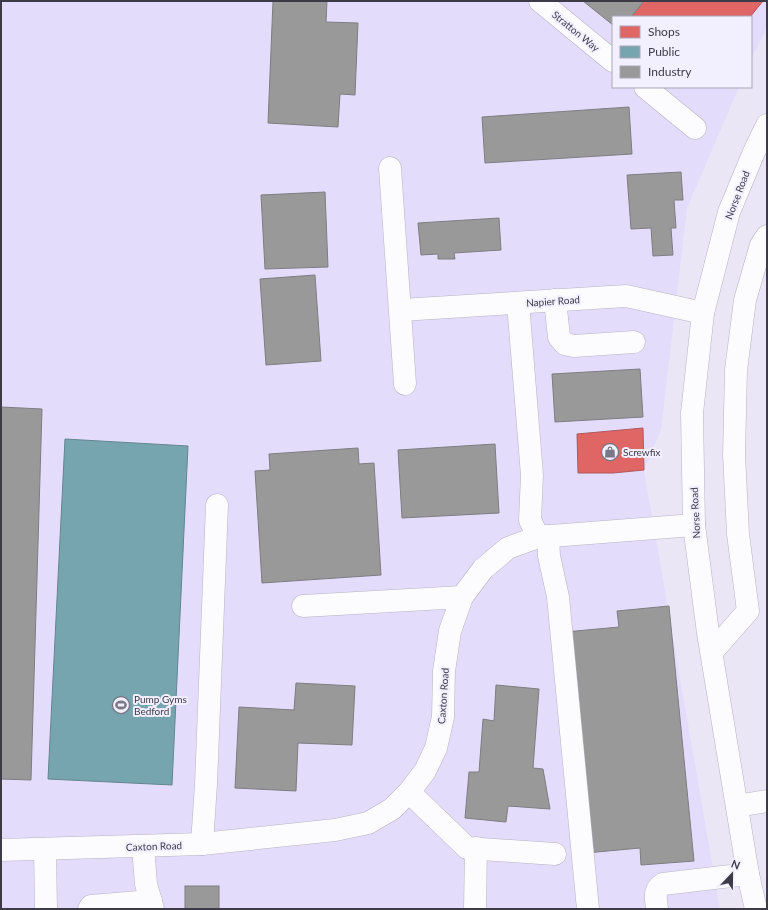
<svg xmlns="http://www.w3.org/2000/svg" width="768" height="910" viewBox="0 0 768 910" font-family="Lato,sans-serif">
  <style>
    .built { fill: #e3ddfb }
    .shops { fill: #e06666; stroke: #af595d }
    .public { fill: #76a5af; stroke: #658590 }
    .industry { fill: #999; stroke: #7e7d81 }
    .lines { fill: none; stroke-linecap: round; stroke-linejoin: round }
    .minor-casing { stroke: #b6b3c1; stroke-width: 23 }
    .minor { stroke: #fcfbfe; stroke-width: 22 }
    .labels { text-anchor: middle; stroke-width: 4; stroke-linejoin: round; paint-order: stroke }
    .street-label { font-size: 10px; fill: #3e3b49; stroke: #f2effe }
    .poi-label { font-size: 10px; fill: #3e3b49; stroke: #f2effe; text-anchor: start }
  </style>
  <rect width="100%" height="100%" fill="#eae6f6"/>
  <!-- built -->
  <polygon class="built" points="1,1 767,1 767,27 751,60 751,17 613,17 613,87 739,87 687,208 661,430 644,470 720,909 1,909"/>
  <!-- shops -->
  <g class="shops">
    <polygon points="644,1 763,1 750,17 631,17"/>
    <polygon points="643,428 644,470 613,473 578,473 577,434"/>
  </g>
  <!-- public -->
  <polygon class="public" points="65,439 188,446 172,785 48,779"/>
  <!-- industry -->
  <g class="industry">
    <polygon points="273,1 327,1 326,22 358,23 355,95 340,94 338,127 268,123"/>
    <polygon points="583,1 644,1 631,17 613,17 613,25"/>
    <polygon points="629,107 632,154 485,163 482,117"/>
    <polygon points="681,172 683,200 674,200 676,228 671,228 673,255 653,256 651,228 631,229 627,175"/>
    <polygon points="325,192 328,267 265,269 261,195"/>
    <polygon points="499,218 501,250 454,253 455,259 438,259 438,254 421,255 418,223"/>
    <polygon points="315,275 321,361 266,365 260,279"/>
    <polygon points="640,369 643,417 555,422 552,374"/>
    <polygon points="1,407 42,409 31,780 1,779"/>
    <polygon points="495,444 499,513 402,518 398,450"/>
    <polygon points="358,448 359,464 374,463 381,575 262,583 255,471 270,470 269,454"/>
    <polygon points="669,606 694,861 641,865 640,848 586,853 565,632 619,627 617,611"/>
    <polygon points="296,683 355,686 352,745 298,743 296,791 235,788 239,707 294,710"/>
    <polygon points="496,685 539,689 533,768 543,769 550,809 508,806 506,822 465,818 469,772 479,772 483,719 494,721"/>
    <rect x="185" y="886" width="34" height="23"/>
  </g>
  <g class="lines">
    <!-- minor casing -->
    <g class="minor-casing">
      <g id="minor">
        <polyline points="540,1 613,61"/>
        <polyline points="645,87 695,128"/>
        <polyline points="390,168 405,384"/>
        <polyline points="555,300 559,337 565,344 574,346 634,342"/>
        <polyline points="518,303 532,475 530,520 538,537"/>
        <polyline points="401,310 626,296 703,313"/>
        <polyline points="548,536 549,556 558,597 588,909"/>
        <polyline points="303,606 462,597"/>
        <polyline points="712,652 748,611 738,534 734,455 736,370 745,300 761,245 767,236"/>
        <polyline points="409,792 467,848 555,854"/>
        <polyline points="737,806 767,801"/>
        <polyline points="202,844 206,784 217,505"/>
        <polyline points="143,847 146,884 153,909"/>
        <polyline points="45,849 46,909"/>
        <polyline points="1,850 202,844 335,830 368,823 392,809 409,792 425,771 436,748 443,717 444,671 450,631 462,597 483,569 508,548 538,537 694,525"/>
        <polyline points="89,909 91,906 151,901"/>
        <polyline points="475,909 476,848"/>
        <path d="M657,909C656,899 653,890 663,884L748,874"/>
        <polyline points="756,909 748,874 708,633 694,525 692,413 703,313 729,212 754,152 767,125"/>
      </g>
    </g>
    <!-- minor -->
    <use href="#minor" class="minor"/>
  </g>
  <!-- icons -->
  <defs>
    <g id="shop-ring" transform="scale(0.9)"><circle r="9.5" fill="#f2effe" stroke="#7a7786" stroke-width="1.5"/><path d="M-5-2.5h2.3a2.7 3.5 0 0 1 5.4 0H5L5.5 6h-11ZM-1.5-2.5h3a1.5 2.3 0 0 0-3 0Z" fill="#7a7786"/></g>
    <g id="stadium-ring" transform="scale(0.9)"><circle r="9.5" fill="#f2effe" stroke="#7a7786" stroke-width="1.5"/><path d="M0-5a6.5 5 0 1 0 0 10a6.5 5 0 1 0 0-10ZM-3.5-1.8h7v3.6h-7Z" fill="#7a7786"/></g>
  </defs>
  <g fill-rule="evenodd">
    <use href="#shop-ring" x="610" y="452"/>
    <use href="#stadium-ring" x="121" y="705"/>
  </g>
  <g class="labels">
    <!-- street labels -->
    <g class="street-label">
      <text transform="translate(576 31) rotate(39)" y="4">Stratton Way</text>
      <text transform="translate(737 195) rotate(-69)" y="4">Norse Road</text>
      <text transform="translate(553 301) rotate(-4)" y="4">Napier Road</text>
      <text transform="translate(695 513) rotate(-93)" y="4">Norse Road</text>
      <text transform="translate(443 696) rotate(-86)" y="4">Caxton Road</text>
      <text transform="translate(154 846) rotate(-2)" y="4">Caxton Road</text>
    </g>
    <!-- poi labels -->
    <g class="poi-label">
      <text x="623" y="456">Screwfix</text>
      <text x="134" y="703">Pump Gyms<tspan x="134" dy="12">Bedford</tspan></text>
    </g>
  </g>
  <!-- border -->
  <rect width="768" height="910" fill="none" stroke="#3e3b49" stroke-width="4"/>
  <!-- legend -->
  <rect x="612" y="16" width="140" height="72" fill="#f2effe" stroke="#aaa7b6"/>
  <rect x="620" y="26" width="20" height="12" fill="#e06666" stroke="#aaa7b6"/>
  <text x="648" y="36" font-size="12" fill="#3e3b49">Shops</text>
  <rect x="620" y="46" width="20" height="12" fill="#76a5af" stroke="#aaa7b6"/>
  <text x="648" y="56" font-size="12" fill="#3e3b49">Public</text>
  <rect x="620" y="66" width="20" height="12" fill="#999999" stroke="#aaa7b6"/>
  <text x="648" y="76" font-size="12" fill="#3e3b49">Industry</text>
  <!-- north arrow -->
  <g transform="translate(732 874) rotate(22)" stroke="#f2effe" stroke-width="3" paint-order="stroke">
  <path d="M0-3L7 15L0 10L-7 15Z" fill="#3e3b49"/>
  <text y="-6" font-size="11" font-weight="bold" text-anchor="middle" fill="#3e3b49">N</text>
  </g>
</svg>
